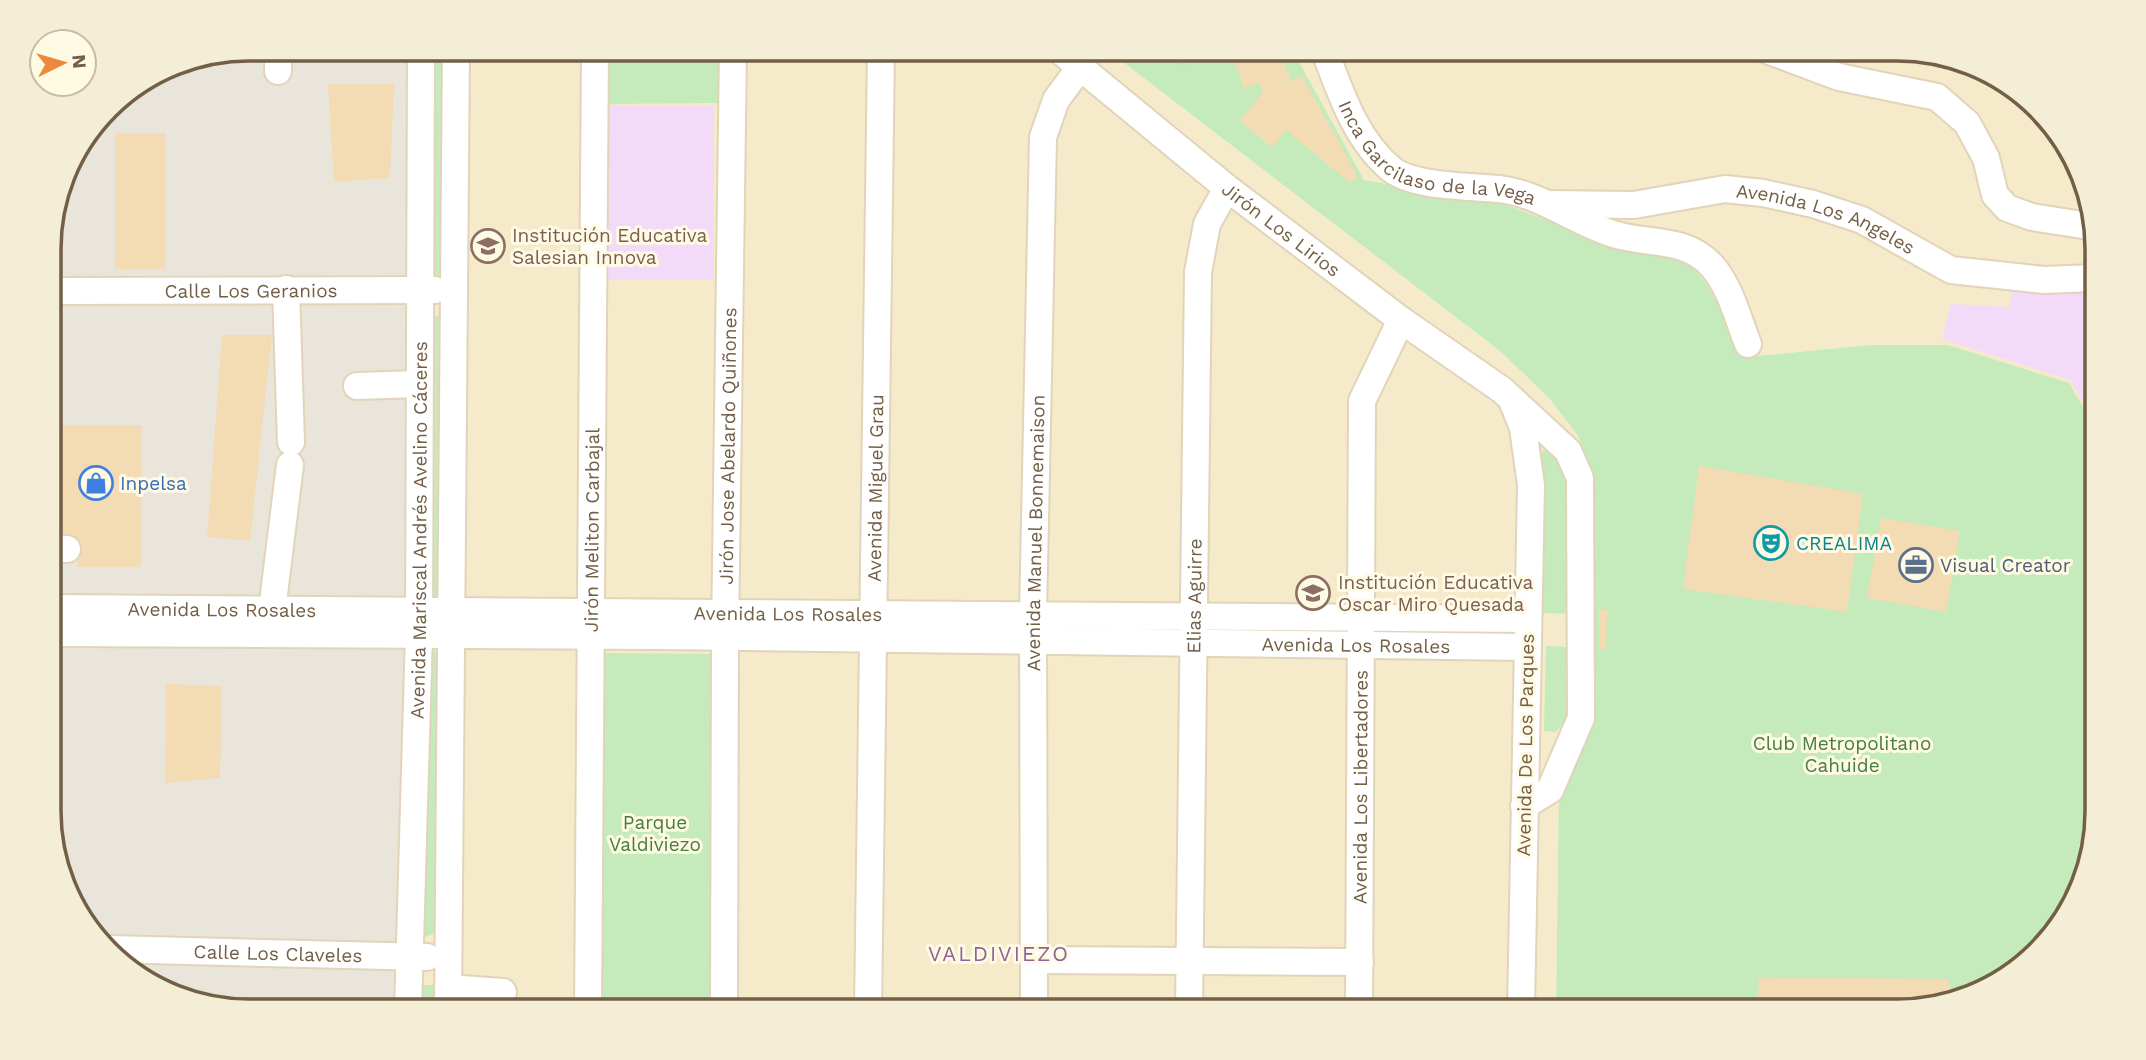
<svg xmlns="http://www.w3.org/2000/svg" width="2146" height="1060" viewBox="0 0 2146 1060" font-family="'Work Sans',sans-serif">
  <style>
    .residential { fill: #f5ebcb }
    .industrial { fill: #eae5da }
    .education { fill: #f4daf9 }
    .green { fill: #c5eabc }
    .building { fill: #f3dbb4 }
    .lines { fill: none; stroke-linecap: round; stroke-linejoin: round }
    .minor-casing { stroke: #e1d4b9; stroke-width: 30 }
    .minor { stroke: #fff; stroke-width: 26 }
    .labels { text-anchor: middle; stroke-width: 6; stroke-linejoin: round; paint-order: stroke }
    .street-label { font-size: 19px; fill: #735f45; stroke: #fffae4 }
    .education-label { font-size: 19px; fill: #785e54; stroke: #fffae4; text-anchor: start }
    .shop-label { font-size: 19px; fill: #366cbe; stroke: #fffae4; text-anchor: start }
    .culture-label { font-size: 19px; fill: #0d838f; stroke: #fffae4; text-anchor: start }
    .service-label { font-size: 19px; fill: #4e5e75; stroke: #fffae4; text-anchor: start }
    .park-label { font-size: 19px; fill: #447f40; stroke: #fffae4 }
    .neighbourhood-label { font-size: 21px; letter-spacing: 2px; fill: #906097; stroke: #fffae4 }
    .rim { fill: none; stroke: #735f45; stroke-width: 3.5 }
  </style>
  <rect width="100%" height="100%" fill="#fdf7dd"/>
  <!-- residential -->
  <g class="residential">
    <polygon points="413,49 1106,49 1500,351 1550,399 1578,436 1593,476 1593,700 1559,781 1556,1011 406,1011"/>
    <polygon points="1292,49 1897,49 1985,69 2063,137 2095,223 2096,408 1870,345 1748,357 1567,228 1504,204 1364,180"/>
  </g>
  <!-- industrial -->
  <polygon class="industrial" points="249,49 413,49 406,1011 249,1011 161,991 90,933 51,838 49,235 70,160 117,99 173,64"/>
  <!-- education -->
  <g class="education">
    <rect x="604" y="105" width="110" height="175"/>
    <polygon points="2013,287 2096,292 2096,402 2082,400 2070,380 1942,339 1951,304 2009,307"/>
  </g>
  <!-- green -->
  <g class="green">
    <polygon points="428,49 446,49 443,274 431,278"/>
    <polygon points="605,49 721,49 720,103 605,104"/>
    <polygon points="1106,49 1292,49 1364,180 1504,204 1567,228 1670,256 1687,263 1704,280 1748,357 1870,345 1948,345 2069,383 2081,404 2096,408 2097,812 2077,899 2008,978 1910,1011 1556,1011 1559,781 1571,752 1593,476 1578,436 1550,399 1500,351"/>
    <polygon points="430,316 447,317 443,601 427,599"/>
    <polygon points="1550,448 1572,480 1574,614 1542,613 1540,452"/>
    <path d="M1546,646L1569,647C1568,670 1577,718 1555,732L1544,731Z"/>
    <polygon points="428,649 442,654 436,933 422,938"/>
    <polygon points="600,653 715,654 711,1011 596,1011"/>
    <rect x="416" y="985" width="19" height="26"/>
  </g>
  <!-- building -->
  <g class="building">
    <polygon points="1230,49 1278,49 1291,79 1280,85 1302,76 1358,177 1350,183 1286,130 1272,147 1240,121 1263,92 1258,83 1244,88"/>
    <polygon points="328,84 394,84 390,178 334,182"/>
    <polygon points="115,133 166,133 165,269 115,269"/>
    <polygon points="222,335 272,335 250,541 207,537"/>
    <polygon points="50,425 142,425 141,567 77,567 77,541 50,541"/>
    <polygon points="1699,466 1863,494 1847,612 1683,589"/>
    <polygon points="1881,518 1960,531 1946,612 1867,598"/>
    <polygon points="1599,610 1607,610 1606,649 1599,649"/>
    <polygon points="166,684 222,686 220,778 165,783"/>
    <polygon points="1759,977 1949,979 1949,997 1930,1004 1758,1002"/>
  </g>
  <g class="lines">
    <!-- minor casing -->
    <g class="minor-casing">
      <g id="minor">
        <polyline points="278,49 278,71"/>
        <path id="s1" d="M1058,49L1227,188L1401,320L1502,390L1568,451L1580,478L1581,718L1550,790L1524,806"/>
        <polyline points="1182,49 1183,50"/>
        <path id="s2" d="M1324,49C1340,91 1355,139 1391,169C1413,187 1470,186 1499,189C1541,194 1573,221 1613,234C1647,245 1685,236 1712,266C1730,286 1738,319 1748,344"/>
        <polyline points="1764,49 1839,77 1937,97 1967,123 1986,158 1995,195 2007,208 2032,217 2095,227"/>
        <path id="s3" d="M1548,204L1634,205L1725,189L1763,193L1813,204L1862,220L1951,270L2044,280L2095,278"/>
        <polyline points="286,289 291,442"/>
        <path id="s4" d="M50,291L435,290"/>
        <polyline points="357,386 419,384"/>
        <polyline points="1513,403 1523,428 1531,485 1521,1011"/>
        <polyline points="50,549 67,549"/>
        <path id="s5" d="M50,608L1528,619"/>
        <polyline points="272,610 290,465"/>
        <path id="s6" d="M50,633L658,636L1527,647"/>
        <path id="s7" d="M110,949L427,957"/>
        <polyline points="1035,960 1360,962"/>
        <polyline points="448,988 503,992"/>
        <path id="s8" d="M408,1011L419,634L421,49"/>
        <polyline points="448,1011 456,49"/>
        <path id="s9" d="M588,1011L595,49"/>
        <path id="s10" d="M724,1011L725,636L733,49"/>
        <path id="s11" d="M868,1011L881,49"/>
        <path id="s12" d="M1034,1011L1033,616L1043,137L1056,100L1081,66"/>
        <path id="s13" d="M1189,1011L1198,272L1207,224L1227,188"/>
        <path id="s14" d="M1359,1011L1362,401L1401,320"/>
      </g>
    </g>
    <!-- minor -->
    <use href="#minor" class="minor"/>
  </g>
  <!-- icons -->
  <defs>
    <g id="school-ring" transform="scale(1.75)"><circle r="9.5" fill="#fffae4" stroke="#8d6e63" stroke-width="1.5"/><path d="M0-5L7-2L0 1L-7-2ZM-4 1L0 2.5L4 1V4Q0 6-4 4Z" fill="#8d6e63"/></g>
    <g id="shop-ring" transform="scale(1.75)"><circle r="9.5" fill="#fffae4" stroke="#3f7fe0" stroke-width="1.5"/><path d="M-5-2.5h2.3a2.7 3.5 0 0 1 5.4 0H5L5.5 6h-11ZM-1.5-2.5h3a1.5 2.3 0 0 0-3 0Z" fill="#3f7fe0"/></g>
    <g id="theatre-ring" transform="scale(1.75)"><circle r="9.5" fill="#fffae4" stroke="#0f9aa8" stroke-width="1.5"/><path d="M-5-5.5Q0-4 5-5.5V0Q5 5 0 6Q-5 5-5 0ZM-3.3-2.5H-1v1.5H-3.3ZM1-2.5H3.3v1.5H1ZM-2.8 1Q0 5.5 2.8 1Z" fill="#0f9aa8"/></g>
    <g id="office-ring" transform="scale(1.75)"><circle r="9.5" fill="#fffae4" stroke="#5c6f8a" stroke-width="1.5"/><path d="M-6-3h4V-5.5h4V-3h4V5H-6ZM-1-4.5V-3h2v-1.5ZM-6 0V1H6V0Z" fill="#5c6f8a"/></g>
  </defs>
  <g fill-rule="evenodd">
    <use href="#school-ring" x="488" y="246"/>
    <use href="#shop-ring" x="96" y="483"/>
    <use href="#theatre-ring" x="1771" y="543"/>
    <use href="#office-ring" x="1916" y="565"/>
    <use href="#school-ring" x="1313" y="593"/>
  </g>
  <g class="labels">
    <!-- street labels -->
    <g class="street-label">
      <text dy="7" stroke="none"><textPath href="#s2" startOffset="172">Inca Garcilaso de la Vega</textPath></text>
      <text dy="7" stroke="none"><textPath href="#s3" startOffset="284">Avenida Los Angeles</textPath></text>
      <text dy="7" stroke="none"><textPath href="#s1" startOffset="287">Jirón Los Lirios</textPath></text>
      <text dy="7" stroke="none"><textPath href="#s4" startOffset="201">Calle Los Geranios</textPath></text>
      <text dy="7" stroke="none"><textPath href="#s10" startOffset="565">Jirón Jose Abelardo Quiñones</textPath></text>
      <text dy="7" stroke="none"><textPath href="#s11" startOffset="523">Avenida Miguel Grau</textPath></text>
      <text dy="7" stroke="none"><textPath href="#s8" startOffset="481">Avenida Mariscal Andrés Avelino Cáceres</textPath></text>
      <text dy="7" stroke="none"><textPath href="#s9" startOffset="481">Jirón Meliton Carbajal</textPath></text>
      <text dy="7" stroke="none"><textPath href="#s12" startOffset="478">Avenida Manuel Bonnemaison</textPath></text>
      <text dy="7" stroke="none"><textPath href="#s13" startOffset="415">Elias Aguirre</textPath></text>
      <text dy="7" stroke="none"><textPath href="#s5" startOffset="172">Avenida Los Rosales</textPath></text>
      <text dy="7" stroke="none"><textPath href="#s5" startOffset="738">Avenida Los Rosales</textPath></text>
      <text dy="7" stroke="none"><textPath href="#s6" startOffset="1306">Avenida Los Rosales</textPath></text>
      <text transform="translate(1525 745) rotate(-89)" y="7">Avenida De Los Parques</text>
      <text dy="7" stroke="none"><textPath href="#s14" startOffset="224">Avenida Los Libertadores</textPath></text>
      <text dy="7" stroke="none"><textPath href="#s7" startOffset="168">Calle Los Claveles</textPath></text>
    </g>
    <!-- education labels -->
    <g class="education-label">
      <text x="512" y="242">Institución Educativa<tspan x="512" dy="22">Salesian Innova</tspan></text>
      <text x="1338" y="589">Institución Educativa<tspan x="1338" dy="22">Oscar Miro Quesada</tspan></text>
    </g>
    <!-- shop labels -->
    <g class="shop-label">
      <text x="120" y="490">Inpelsa</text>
    </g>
    <!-- culture labels -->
    <g class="culture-label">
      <text x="1796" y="550">CREALIMA</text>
    </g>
    <!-- service labels -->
    <g class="service-label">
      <text x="1940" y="572">Visual Creator</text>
    </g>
    <!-- park labels -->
    <g class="park-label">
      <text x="1842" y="750">Club Metropolitano<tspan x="1842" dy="22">Cahuide</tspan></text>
      <text x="655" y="829">Parque<tspan x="655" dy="22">Valdiviezo</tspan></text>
    </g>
    <!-- neighbourhood labels -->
    <g class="neighbourhood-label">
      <text x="999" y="961">VALDIVIEZO</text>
    </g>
  </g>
  <!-- crop -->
  <path d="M0 0H2146V1060H0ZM249 61H1897A188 188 0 0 1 2085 249V811A188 188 0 0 1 1897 999H249A188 188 0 0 1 61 811V249A188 188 0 0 1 249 61Z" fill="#f4eed7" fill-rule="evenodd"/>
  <path class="rim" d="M249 61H1897A188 188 0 0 1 2085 249V811A188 188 0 0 1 1897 999H249A188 188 0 0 1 61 811V249A188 188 0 0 1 249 61Z"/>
  <!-- north arrow -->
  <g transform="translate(63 63) rotate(85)"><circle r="33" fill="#fffae4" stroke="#c7bca4" stroke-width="2"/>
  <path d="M0-5L12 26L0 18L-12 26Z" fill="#ed893c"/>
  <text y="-10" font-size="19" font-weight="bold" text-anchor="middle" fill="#735f45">N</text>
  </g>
</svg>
